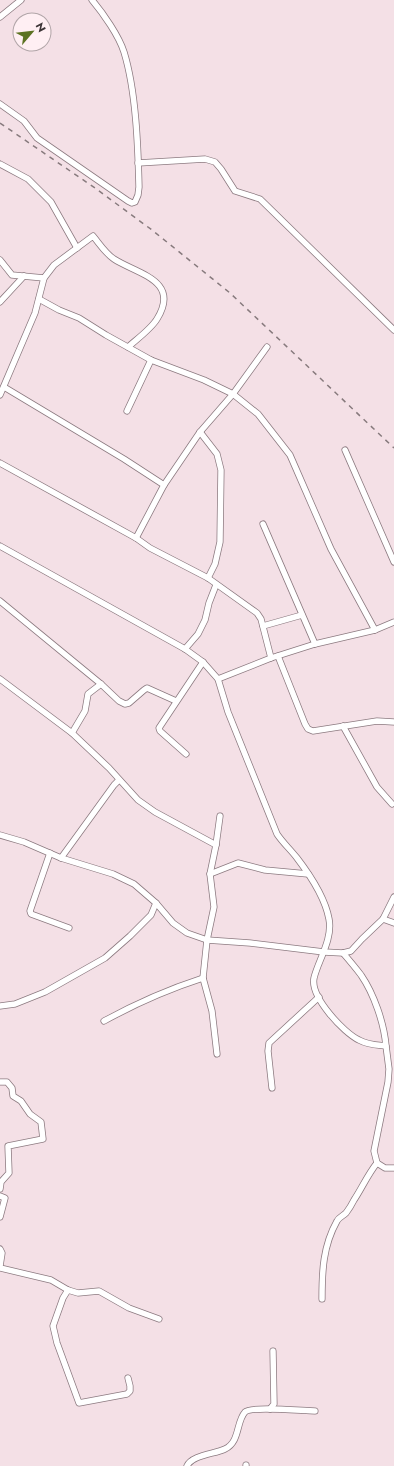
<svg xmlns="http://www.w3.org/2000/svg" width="394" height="1466" viewBox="0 0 394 1466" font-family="Jost,sans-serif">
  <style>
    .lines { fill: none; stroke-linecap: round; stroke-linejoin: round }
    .minor-casing { stroke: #8c7a80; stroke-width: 7 }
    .minor { stroke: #fff; stroke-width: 5.5 }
    .rail { stroke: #877a7d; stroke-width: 1.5; stroke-dasharray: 5 5; stroke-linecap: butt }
  </style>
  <rect width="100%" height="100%" fill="#f4e0e6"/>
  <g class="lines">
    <!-- minor casing -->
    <g class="minor-casing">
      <g id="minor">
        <polyline points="0,17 21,0"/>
        <path d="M0,104L24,121L37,138L128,201L132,203L135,202L138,195L139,187C138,146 136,91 124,52C119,36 103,13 92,0"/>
        <polyline points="138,163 205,159 215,162 221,169 235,191 260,199 394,330"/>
        <polyline points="0,164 28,179 51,202 77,248"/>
        <polyline points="0,260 12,275 44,278"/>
        <polyline points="39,299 59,310 79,318 106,335 151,360 204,380 233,394 258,414 290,455 331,549 375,630"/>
        <polyline points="0,302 24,276"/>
        <polyline points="4,387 124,459 164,485 136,538"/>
        <path d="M0,395L35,313L44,278L54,265L93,236C99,243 105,253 114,259C137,274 181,280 157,319C151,329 137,339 128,347"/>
        <polyline points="127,411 151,360"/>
        <polyline points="200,432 217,454 221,470 220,542 215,564 208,578"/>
        <polyline points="345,450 394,562"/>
        <polyline points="0,463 136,538 150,548 208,578 257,613 261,619 271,658"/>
        <polyline points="164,485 200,432 233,394 267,347"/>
        <polyline points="263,524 315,644"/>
        <path d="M0,546L185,649L203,662L218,679L228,712L277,834C283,843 290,849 297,858C310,875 325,897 329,919C333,939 318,961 314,978C310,997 344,1033 359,1040C368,1045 377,1045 386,1046L389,1069L388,1082L374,1151L377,1163L385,1168H394"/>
        <polyline points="0,601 101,684 119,701 125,704 129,703 144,690 147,688 176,701"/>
        <polyline points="263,626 302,615"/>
        <polyline points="185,649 198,634 205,620 209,603 216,585"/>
        <polyline points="278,656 305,724 308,729 313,731 377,721 394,722"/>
        <polyline points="0,679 72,733 109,768 138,800 155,812 216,845"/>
        <polyline points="218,679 271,658 315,644 375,630 394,622"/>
        <polyline points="343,726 377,787 392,804"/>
        <polyline points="72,733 85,711 88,694 101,684"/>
        <polyline points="186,754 160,731 159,728 203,662"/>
        <polyline points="0,835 24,842 61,858 113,874 134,884 156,903 173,923 187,933 207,940 250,943 324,952 343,953 351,951 362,939 383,919 394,897"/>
        <polyline points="50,853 30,911 31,914 69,928"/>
        <polyline points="61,858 114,785 119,780"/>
        <polyline points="210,874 238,863 265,870 308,874"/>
        <polyline points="383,919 394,923"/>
        <path d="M343,953C349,960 355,967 361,975C374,994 384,1023 386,1046"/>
        <polyline points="0,1006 15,1004 45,992 105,958 130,936 151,915 156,903"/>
        <path d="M104,1021C135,1004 169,989 203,978"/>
        <polyline points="217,1054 212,1011 203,978 207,940 214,907 210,874 216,845 220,816"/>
        <polyline points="0,1082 7,1082 12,1088 13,1096 21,1101 30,1114 41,1122 43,1139 8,1146 9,1173 1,1182 0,1189"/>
        <polyline points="272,1088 268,1051 269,1043 319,997"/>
        <polyline points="0,1196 5,1198 0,1217"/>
        <polyline points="0,1249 2,1253 0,1266"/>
        <polyline points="0,1268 51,1280 68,1290 78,1293 99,1291 129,1308 159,1319"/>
        <polyline points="68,1290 63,1298 53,1326 57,1343 79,1403 127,1394 130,1391 130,1386 128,1378"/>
        <path d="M322,1299C322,1271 323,1246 337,1221C339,1217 343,1216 346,1213C349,1209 352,1204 354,1200C362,1188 368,1174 377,1163"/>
        <polyline points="270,1409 274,1404 273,1351"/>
        <path d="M187,1466C192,1455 215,1454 225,1449C240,1442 236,1422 245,1412C251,1406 304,1411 315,1411"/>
        <polyline points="246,1466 246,1465"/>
      </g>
    </g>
    <!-- minor -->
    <use href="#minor" class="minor"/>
    <!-- rail -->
    <polyline class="rail" points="0,123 95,188 152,230 230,293 394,448"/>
  </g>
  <!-- north arrow -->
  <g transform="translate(32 32) rotate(62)"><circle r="19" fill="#ffeff3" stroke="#b1a5a8"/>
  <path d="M0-3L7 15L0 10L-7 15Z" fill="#5c7222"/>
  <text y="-6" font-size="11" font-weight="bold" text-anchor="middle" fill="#3d3537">N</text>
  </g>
</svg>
